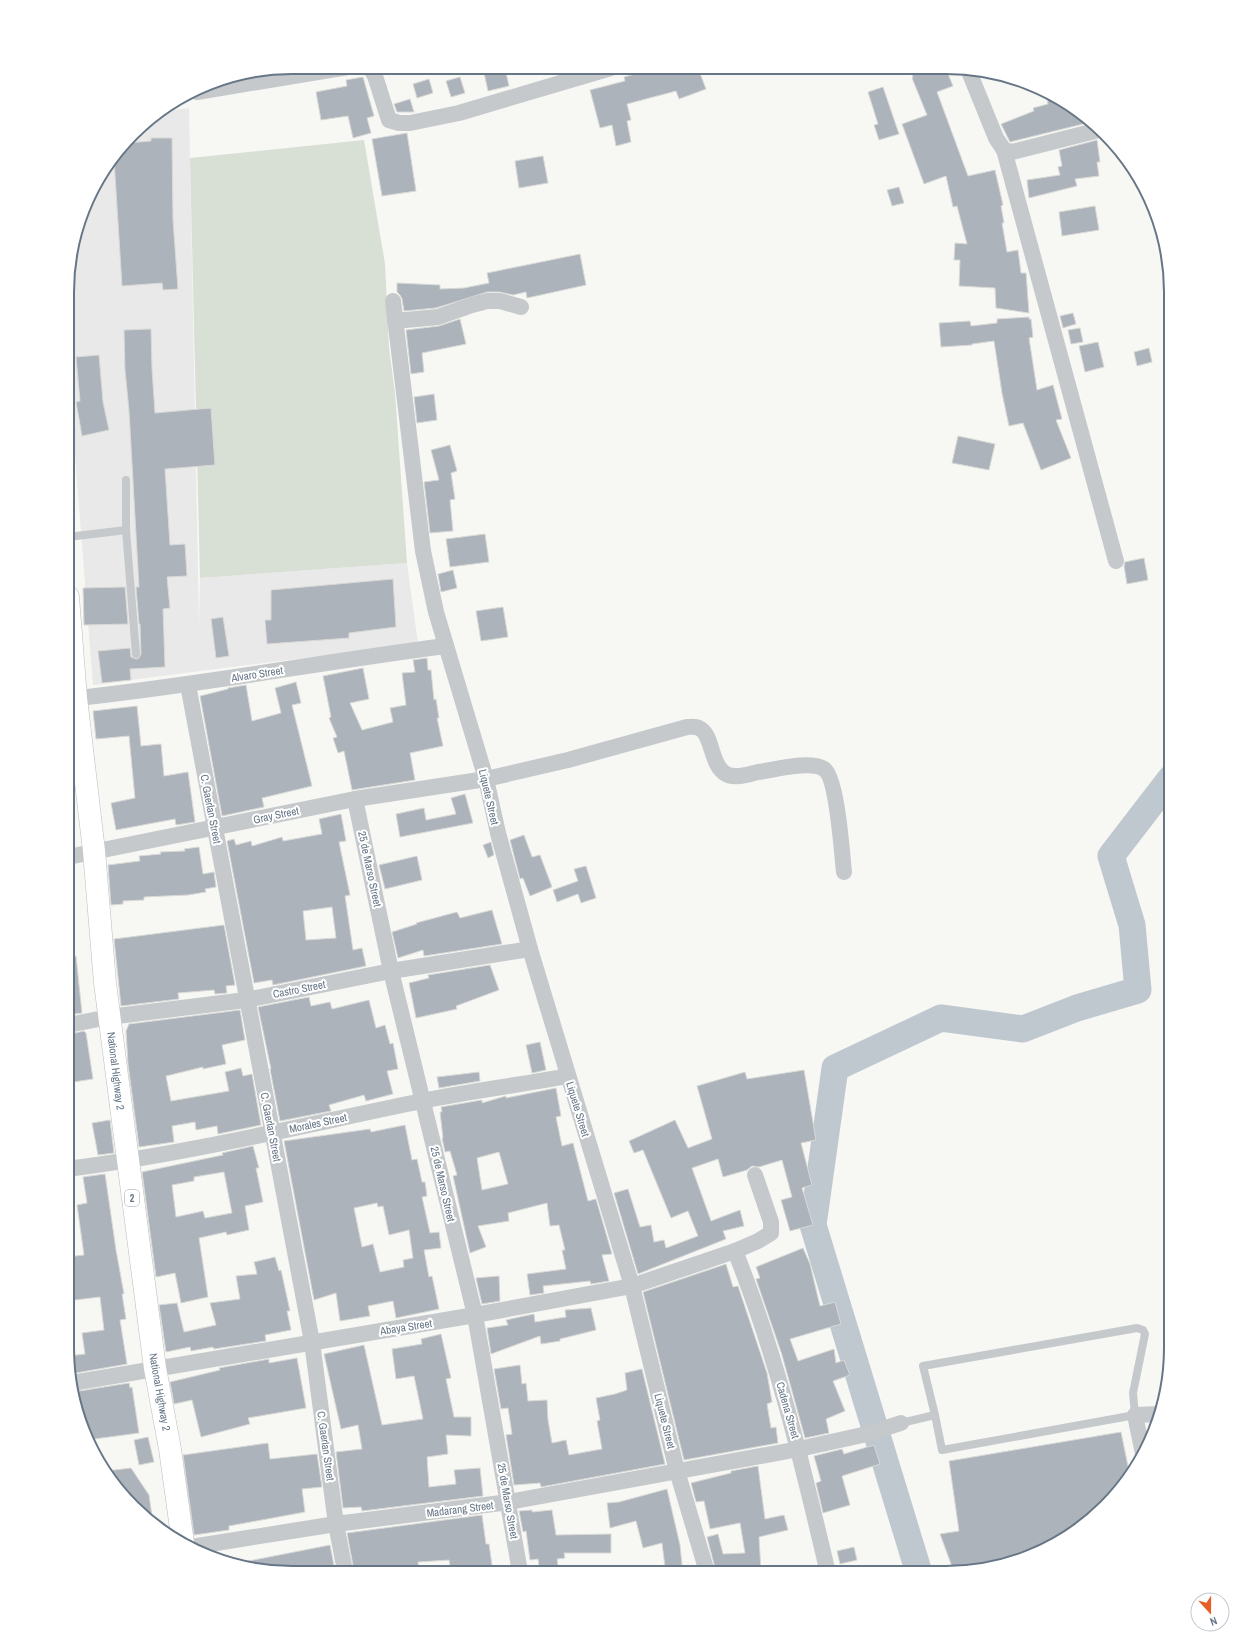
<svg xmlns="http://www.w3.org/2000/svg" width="1238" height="1640" viewBox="0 0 1238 1640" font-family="'Archivo Narrow',sans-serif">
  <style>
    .built { fill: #e8e9e8 }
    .green { fill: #d8dfd5 }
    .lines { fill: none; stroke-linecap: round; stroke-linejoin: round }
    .river { stroke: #bfc8ce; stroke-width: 27 }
    .building { fill: #acb3ba; stroke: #d9d9d7; fill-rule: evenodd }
    .primary-casing { stroke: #b8bcc0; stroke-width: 23 }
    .lane { stroke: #c5c9cc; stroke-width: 8 }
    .street { stroke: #c5c9cc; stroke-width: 16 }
    .primary { stroke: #fff; stroke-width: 22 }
    .labels { text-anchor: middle; stroke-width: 4; stroke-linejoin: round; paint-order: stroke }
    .shield { fill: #fff; stroke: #949faa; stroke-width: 1 }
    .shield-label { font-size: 10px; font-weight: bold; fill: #667686 }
    .street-label { font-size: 11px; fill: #667686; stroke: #fff }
    .rim { fill: none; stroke: #667686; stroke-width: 2 }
  </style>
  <rect width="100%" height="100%" fill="#f7f7f4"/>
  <!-- built -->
  <polygon class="built" points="189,108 199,627 200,578 407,563 418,644 200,671 93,685 69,379 69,262 97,180 144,123 165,111"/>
  <!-- green -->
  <polygon class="green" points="364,140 385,264 389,348 395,393 407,563 200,578 190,158"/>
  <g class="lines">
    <!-- river -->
    <polyline class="river" points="919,1573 813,1225 835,1068 941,1018 1023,1029 1077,1008 1138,990 1132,925 1111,856 1171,778"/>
  </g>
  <!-- building -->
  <g class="building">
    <polygon points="483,68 505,68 509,86 488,91"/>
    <polygon points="658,68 698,68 706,89 679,99 676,91 627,104 631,120 627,121 631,142 616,146 612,125 600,128 590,90 625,81 624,77"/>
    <polygon points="910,69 946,69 953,86 937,92 968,176 995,170 1003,205 1001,206 1004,223 1002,223 1007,252 1018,250 1021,273 1026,273 1029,313 996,308 995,288 959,286 960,260 954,260 955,243 967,244 957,206 953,207 946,176 924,184 902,124 927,115 912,78 913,77"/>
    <polygon points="363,77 374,116 367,118 371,133 353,138 348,116 321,120 316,92 347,86 346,80"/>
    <polygon points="460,77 465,93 451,97 446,81"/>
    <polygon points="429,79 433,93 417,98 413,84"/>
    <polygon points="883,87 899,134 879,140 874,125 878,124 868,92"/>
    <polygon points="1055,96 1071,105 1091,122 1010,142 1001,124 1034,111 1033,108 1048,104 1047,98"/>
    <polygon points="410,99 414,112 397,112 394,104"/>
    <polygon points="407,133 416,191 382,196 372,139"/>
    <polygon points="151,138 172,138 173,220 178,289 163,290 162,283 122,286 114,159 127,143 151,141"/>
    <polygon points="1097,140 1100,162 1097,162 1099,176 1075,179 1077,186 1029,198 1027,180 1060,175 1058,167 1062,166 1059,150"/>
    <polygon points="543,156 548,183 519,188 515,161"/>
    <polygon points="899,187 904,203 892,206 887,190"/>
    <polygon points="1095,206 1099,230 1062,236 1059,212"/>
    <polygon points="580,254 586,285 527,298 526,292 513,295 500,292 487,292 436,308 404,311 402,299 400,295 397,292 397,283 440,285 440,289 464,288 489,283 487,273"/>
    <polygon points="1073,313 1076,324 1063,328 1060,316"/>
    <polygon points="1029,317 1029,319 1031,319 1033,337 1029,338 1037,390 1053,385 1062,419 1056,420 1071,458 1041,470 1023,423 1009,426 1002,393 994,341 972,344 972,345 941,347 939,323 970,321 971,326 997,323 997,319"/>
    <polygon points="460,319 466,344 422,353 424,372 411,374 406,330 439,326"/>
    <polygon points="1080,328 1083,342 1071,344 1068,330"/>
    <polygon points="151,329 152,369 155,413 211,408 215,465 165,469 170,545 185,544 187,576 167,577 170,608 163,609 165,667 130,669 131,680 102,683 98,651 130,648 131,657 136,659 139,658 141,654 140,624 139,624 136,587 139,587 129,411 125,370 124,330"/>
    <polygon points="1098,342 1104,367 1085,372 1079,346"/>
    <polygon points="1149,348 1152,362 1137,366 1134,352"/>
    <polygon points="99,355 103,402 109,430 82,436 76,402 80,401 76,357"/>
    <polygon points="434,394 437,420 417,423 414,397"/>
    <polygon points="958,436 995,444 989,470 952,463"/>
    <polygon points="450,445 457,471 451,473 455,499 450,500 453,531 430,533 424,482 439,480 431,450"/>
    <polygon points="485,534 489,562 450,567 446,539"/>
    <polygon points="1144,558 1148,580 1127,584 1124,566 1125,562"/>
    <polygon points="453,570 457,588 441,592 438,574"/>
    <polygon points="393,579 396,627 349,633 349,638 267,644 265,620 271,620 271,590"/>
    <polygon points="125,587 128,624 84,625 83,588"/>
    <polygon points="503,607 508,637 481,641 476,611"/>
    <polygon points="223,617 229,656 216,658 211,619"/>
    <polygon points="427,658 428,670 431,670 434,700 436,699 439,718 437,718 443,746 410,753 415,780 352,790 344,751 338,753 333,738 337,737 329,718 331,717 323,676 363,668 369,699 350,703 362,730 393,722 390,708 406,705 402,673 415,672 413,660"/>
    <polygon points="296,682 301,703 292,705 312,786 262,798 264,807 222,816 200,696 228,689 228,688 246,685 252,721 281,713 275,688"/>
    <polygon points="137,706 141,746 161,744 164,776 188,772 195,822 176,825 175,819 116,830 111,803 135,798 129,736 96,739 93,711"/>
    <polygon points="465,794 473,823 400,837 396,814 424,808 426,820 456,814 451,798"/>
    <path d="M341,814L346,841L339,842L350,895L345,896L353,950L362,948L366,966L273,985L272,980L254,983L227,841L234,839L236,845L251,841L252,846L282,837L283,841L322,834L319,819ZM332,907L336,938L306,940L303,911Z"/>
    <polygon points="524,835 532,857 540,855 552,887 530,896 523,878 520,879 510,840"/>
    <polygon points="491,842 494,855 488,858 483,845"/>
    <polygon points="199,847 203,874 214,872 216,887 205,889 206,892 188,895 144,897 144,900 123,901 123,904 111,905 108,865 140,861 139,856 161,854 160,852 185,851 184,849"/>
    <polygon points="417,856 422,880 385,889 379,865"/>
    <polygon points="586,866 596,898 581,903 578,894 557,902 553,890 578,881 574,869"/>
    <polygon points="492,910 502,944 424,956 423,950 398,958 392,932 417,924 416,923 457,912 460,918"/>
    <polygon points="224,925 235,985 226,986 227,993 215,994 214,990 178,993 179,999 121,1006 114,939"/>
    <polygon points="68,956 76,956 82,1013 68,1015"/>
    <polygon points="490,965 499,990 456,1006 457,1009 416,1018 409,983 429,978 428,975"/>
    <polygon points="309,997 311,1006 330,1002 332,1009 369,1000 376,1028 385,1025 390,1044 393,1043 398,1069 387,1071 393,1094 366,1101 364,1095 329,1105 331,1111 280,1121 270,1069 271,1069 258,1007"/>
    <polygon points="240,1010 245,1040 222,1045 226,1064 203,1069 203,1067 166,1076 171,1101 229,1091 225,1072 241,1068 243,1076 252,1074 261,1125 218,1134 217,1126 196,1130 195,1122 172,1126 174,1142 139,1147 128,1064 126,1031 129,1024"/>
    <polygon points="84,1031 86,1033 93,1079 67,1083 68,1050 72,1050 70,1034"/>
    <polygon points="540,1042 546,1070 532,1073 526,1045"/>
    <polygon points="804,1070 816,1140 801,1143 812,1185 802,1188 813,1225 790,1231 781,1200 792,1197 782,1160 759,1167 752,1166 747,1170 723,1177 718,1159 692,1168 711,1221 740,1210 744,1226 723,1231 726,1239 638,1274 614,1193 628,1189 640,1227 651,1225 654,1242 664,1240 666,1248 698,1236 688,1211 671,1218 643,1150 634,1153 629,1141 675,1120 688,1148 712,1139 697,1086 745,1072 747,1079"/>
    <polygon points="479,1072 480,1081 439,1088 437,1077"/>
    <path d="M556,1088L561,1116L556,1117L562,1146L573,1143L588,1201L596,1199L612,1254L602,1255L609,1281L591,1284L590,1281L543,1286L544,1293L530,1295L527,1274L566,1269L562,1250H565L559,1225L550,1226L547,1203L508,1213L509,1221L478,1226L486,1247L470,1253L453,1176L457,1175L450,1151L445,1152L442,1138H443L440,1112H442L441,1107L482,1100V1103L506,1096V1098ZM499,1152L508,1184L482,1190L477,1158Z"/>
    <polygon points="110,1120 114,1153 98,1155 92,1123"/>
    <path d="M405,1125L412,1160L417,1159L422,1182H425L427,1196L422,1197L430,1233L439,1232L441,1248L424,1250L429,1277L432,1276L439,1309L396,1318L393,1301L368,1306L370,1316L340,1321L336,1293L314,1300L284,1141L370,1129L371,1132ZM377,1203L378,1207L383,1206L389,1235L409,1230L413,1258L403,1260L404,1267L380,1272L373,1244L362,1247L354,1208Z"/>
    <path d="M253,1146L259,1168H256L263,1202L245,1206L249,1230L227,1235L226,1232L199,1238L208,1297L181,1303L175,1273L156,1277L142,1172L223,1155L222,1153ZM224,1172L232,1213L205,1218L203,1211L176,1217L172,1185L194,1181V1177Z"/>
    <polygon points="105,1174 116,1250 124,1294 122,1294 126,1319 120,1320 127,1364 70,1374 68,1356 85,1354 82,1333 104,1330 100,1297 67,1301 67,1257 84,1255 77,1205 87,1203 83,1177"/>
    <polygon points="803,1248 810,1264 820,1306 835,1302 841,1324 790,1339 798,1361 834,1349 836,1363 844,1360 850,1375 833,1381 845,1411 826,1419 829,1433 805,1438 782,1355 756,1279 760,1278 756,1267"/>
    <polygon points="275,1257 279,1271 281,1270 290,1311 287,1311 291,1330 265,1335 266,1341 214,1349 213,1347 191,1351 190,1347 166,1352 159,1305 177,1303 184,1332 216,1325 210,1303 240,1299 236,1276 257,1274 254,1262"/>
    <polygon points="726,1264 733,1287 738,1286 767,1373 772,1402 767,1404 771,1428 776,1427 778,1443 684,1460 643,1292"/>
    <polygon points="499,1276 500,1301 482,1304 476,1278"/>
    <polygon points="591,1308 596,1330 560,1339 560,1341 541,1344 540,1336 491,1354 487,1328 508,1325 506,1320 524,1316 534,1314 535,1322 566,1317 565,1310"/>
    <polygon points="441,1334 451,1378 446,1379 454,1417 471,1417 471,1436 446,1435 448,1454 427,1457 429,1487 456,1484 454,1470 480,1468 483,1496 362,1511 361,1507 343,1508 336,1452 362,1449 358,1425 341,1429 324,1354 364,1345 382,1425 423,1419 414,1376 396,1379 392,1349 422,1344 421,1339"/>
    <polygon points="297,1358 306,1408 248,1418 250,1424 201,1437 192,1400 174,1404 170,1382 220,1370 219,1368 269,1359 269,1363"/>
    <polygon points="520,1365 522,1384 526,1383 528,1401 547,1400 548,1420 552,1443 566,1440 569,1455 602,1449 597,1421 600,1420 596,1398 615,1394 627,1390 625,1373 642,1369 665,1464 541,1487 540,1483 514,1485 506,1435 512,1434 508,1408 501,1409 494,1369"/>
    <polygon points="129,1383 130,1388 132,1387 139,1433 87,1440 75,1406 73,1392"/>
    <polygon points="1121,1432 1130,1476 1095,1517 1046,1550 1004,1565 954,1572 940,1534 959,1531 949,1461"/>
    <polygon points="148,1437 154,1462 139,1465 134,1440"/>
    <polygon points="268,1443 270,1459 317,1454 322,1487 302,1489 305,1512 229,1526 229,1530 194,1535 183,1455"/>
    <polygon points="874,1445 880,1464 842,1476 850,1505 823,1513 816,1483 821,1481 814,1456 842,1449 844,1454"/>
    <polygon points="758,1466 765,1519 784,1515 788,1530 759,1537 761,1572 716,1572 707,1537 718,1534 723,1554 745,1553 740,1523 710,1529 704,1501 696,1502 691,1483 731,1473 731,1471"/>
    <polygon points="131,1468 149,1495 153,1523 123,1496 106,1471"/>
    <polygon points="667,1489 680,1545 682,1565 665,1567 662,1543 643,1548 636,1521 610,1528 607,1503 619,1502"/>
    <polygon points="532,1510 532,1512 552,1510 556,1535 611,1534 611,1553 564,1553 565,1558 557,1559 559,1572 540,1572 538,1559 530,1560 526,1531 523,1532 519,1511"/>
    <polygon points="482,1515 486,1544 489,1544 493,1572 451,1572 449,1560 418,1562 419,1572 398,1571 397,1567 354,1571 347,1533"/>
    <polygon points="330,1545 335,1571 263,1571 233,1564"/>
    <polygon points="854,1547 857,1560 840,1564 837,1551"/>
    <polygon points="695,1566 697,1572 687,1572 686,1568"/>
  </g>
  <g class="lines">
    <!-- primary casing -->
    <g class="primary-casing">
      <polyline id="primary" points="68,597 76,698 94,851 105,983 155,1368 170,1449 183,1543"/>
    </g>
    <!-- lane -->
    <g class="lane">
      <polyline points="126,480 126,530 136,654"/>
      <polyline points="68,537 126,530"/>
      <polyline points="901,1423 935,1415 942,1450 1135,1415 1133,1393 1145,1334 1143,1330 1137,1328 923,1366 935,1415"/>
    </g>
    <!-- street -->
    <g class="street">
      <polyline points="370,67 375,76 389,120 399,123 410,123 459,113 611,68"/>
      <polyline points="968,69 996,138 1004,150 1012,152 1099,130"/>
      <polyline points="197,92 348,67"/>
      <polyline points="1004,150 1116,561"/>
      <polyline points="393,301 423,551 436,612 486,779 498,833 530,949 632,1286 677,1471 707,1572"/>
      <polyline points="395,321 438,317 472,305 487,301 500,301 521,307"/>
      <polyline points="188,685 312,1342 336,1524 345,1571"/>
      <path d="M68,699C195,686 320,662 446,646"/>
      <polyline points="355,799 391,971 475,1315 520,1572"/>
      <path d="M68,857L355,799L486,779L568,760L687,727C691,727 695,726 699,728C713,734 710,765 726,774C735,779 749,774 758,772C774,770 810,760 824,769C837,777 842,854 844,872"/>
      <polyline points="68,1025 109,1017 246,1000 391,971 530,949"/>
      <path d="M67,1169C187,1154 304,1125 422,1101C470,1091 520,1085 568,1076"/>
      <path d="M735,1251C777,1356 802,1463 828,1573"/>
      <polyline points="72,1383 475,1315 632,1286 735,1251 758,1241 771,1233 771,1222 755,1175"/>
      <polyline points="1143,1454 1135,1415 1160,1414"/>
      <polyline points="191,1547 336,1524 509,1502 799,1449 867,1434 901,1423"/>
    </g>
    <!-- primary -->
    <use href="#primary" class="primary"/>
  </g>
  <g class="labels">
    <!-- shield labels -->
    <rect class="shield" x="125" y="1190" width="14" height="16" rx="3"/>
    <g class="shield-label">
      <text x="132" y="1202">2</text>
    </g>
    <!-- street labels -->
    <g class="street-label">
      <text transform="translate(257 674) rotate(-9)" y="4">Alvaro Street</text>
      <text transform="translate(489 797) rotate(77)" y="4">Liquete Street</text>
      <text transform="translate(211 809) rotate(79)" y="4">C. Gaerlan Street</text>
      <text transform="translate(276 815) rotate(-12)" y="4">Gray Street</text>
      <text transform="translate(370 869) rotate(78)" y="4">25 de Marso Street</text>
      <text transform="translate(299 989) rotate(-11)" y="4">Castro Street</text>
      <text transform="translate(116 1071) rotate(83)" y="4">National Highway 2</text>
      <text transform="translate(578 1109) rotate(73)" y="4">Liquete Street</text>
      <text transform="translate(318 1123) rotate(-12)" y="4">Morales Street</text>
      <text transform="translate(271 1127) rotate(79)" y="4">C. Gaerlan Street</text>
      <text transform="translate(443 1184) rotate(77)" y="4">25 de Marso Street</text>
      <text transform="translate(406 1327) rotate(-9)" y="4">Abaya Street</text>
      <text transform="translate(160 1392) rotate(80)" y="4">National Highway 2</text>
      <text transform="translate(788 1410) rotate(74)" y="4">Cadena Street</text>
      <text transform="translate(665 1421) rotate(76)" y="4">Liquete Street</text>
      <text transform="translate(326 1446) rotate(82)" y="4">C. Gaerlan Street</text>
      <text transform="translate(508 1501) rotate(80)" y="4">25 de Marso Street</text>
      <text transform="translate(460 1509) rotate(-7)" y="4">Madarang Street</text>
    </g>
  </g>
  <!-- crop -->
  <path d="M0 0H1238V1640H0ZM292 74H946A218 218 0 0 1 1164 292V1348A218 218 0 0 1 946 1566H292A218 218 0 0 1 74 1348V292A218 218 0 0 1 292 74Z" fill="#fff" fill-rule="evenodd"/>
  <path class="rim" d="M292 74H946A218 218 0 0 1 1164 292V1348A218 218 0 0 1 946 1566H292A218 218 0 0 1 74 1348V292A218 218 0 0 1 292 74Z"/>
  <!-- north arrow -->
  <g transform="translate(1210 1612) rotate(159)"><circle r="19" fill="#ffffff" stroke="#c2c8cf"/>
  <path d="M0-3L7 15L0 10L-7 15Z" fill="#e65d25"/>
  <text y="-6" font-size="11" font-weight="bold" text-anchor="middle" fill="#667686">N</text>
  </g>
</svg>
